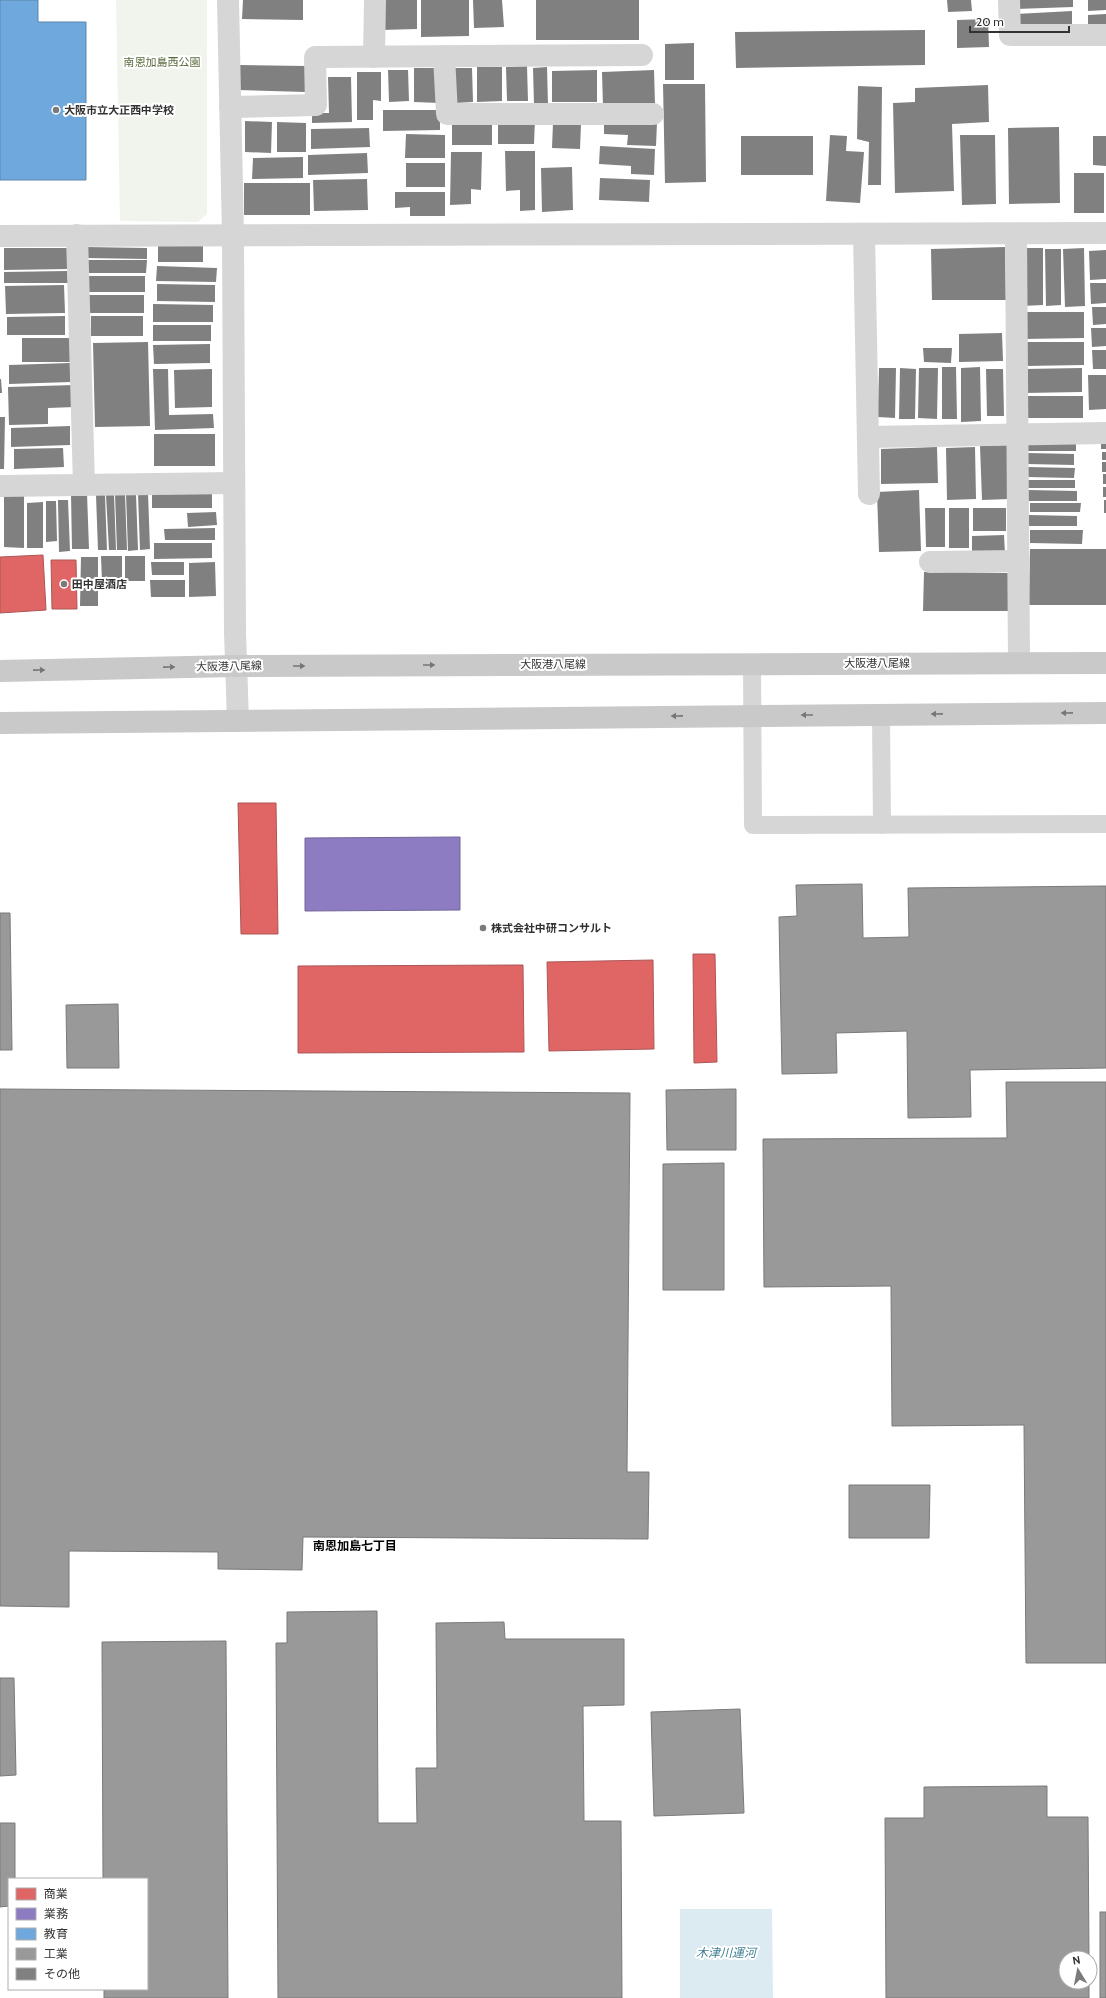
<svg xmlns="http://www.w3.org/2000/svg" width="1106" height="1998" viewBox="0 0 1106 1998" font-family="Cabin,'Noto Sans JP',sans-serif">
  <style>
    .green { fill: #f1f4ed }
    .water { fill: #dbebf1 }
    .shops { fill: #e06666; stroke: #ac5656 }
    .offices { fill: #8e7cc3; stroke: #726698 }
    .schools { fill: #6fa8dc; stroke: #5d85a9 }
    .industry { fill: #999; stroke: #7a7a7a }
    .building { fill: #808080 }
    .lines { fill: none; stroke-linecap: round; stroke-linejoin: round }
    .service { stroke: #d6d6d6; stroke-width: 18 }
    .minor { stroke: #d6d6d6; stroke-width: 22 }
    .primary { stroke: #c9c9c9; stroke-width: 22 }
    .oneway { fill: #767676 }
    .poi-dot { fill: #7a7a7a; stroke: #fff; stroke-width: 1.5 }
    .labels { text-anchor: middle; stroke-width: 4; stroke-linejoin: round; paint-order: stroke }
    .park-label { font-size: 11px; fill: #5b6d3f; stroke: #fff }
    .poi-label { font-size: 11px; font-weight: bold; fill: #323232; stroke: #fff; text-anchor: start }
    .street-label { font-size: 11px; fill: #323232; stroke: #fff }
    .neighbourhood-label { font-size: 12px; font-weight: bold; fill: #000; stroke: #fff }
    .water-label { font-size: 12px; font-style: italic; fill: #407e93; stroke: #fff }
  </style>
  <rect width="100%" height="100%" fill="#fff"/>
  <!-- green -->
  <polygon class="green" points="116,0 207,0 207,214 198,222 120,221"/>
  <!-- water -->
  <polygon class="water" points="680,1909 772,1909 773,1998 680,1998"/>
  <!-- shops -->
  <g class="shops">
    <polygon points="43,555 46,610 0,613 0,557"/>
    <polygon points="51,560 76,560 77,609 52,609"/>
    <polygon points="238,803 276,803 278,934 241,934"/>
    <polygon points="693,954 715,954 717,1062 694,1063"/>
    <polygon points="653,960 654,1049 549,1051 547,962"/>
    <polygon points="523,965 524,1052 298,1053 298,966"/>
  </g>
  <!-- offices -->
  <polygon class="offices" points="460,837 460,910 305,911 305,838"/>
  <!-- schools -->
  <polygon class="schools" points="0,0 38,0 38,22 86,22 86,180 0,180"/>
  <!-- industry -->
  <g class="industry">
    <polygon points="862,884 863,938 909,937 908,888 1106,886 1106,1068 970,1070 971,1117 908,1118 907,1031 836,1033 837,1073 782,1074 779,917 797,916 796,885"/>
    <polygon points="0,913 10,913 12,1050 0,1050"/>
    <polygon points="118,1004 119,1068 67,1068 66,1005"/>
    <polygon points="1006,1082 1106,1082 1106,1663 1026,1663 1024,1425 892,1426 891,1286 764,1287 763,1139 1007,1138"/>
    <polygon points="0,1089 630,1093 627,1472 649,1472 648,1539 303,1537 302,1570 218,1569 218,1552 69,1551 69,1607 0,1606"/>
    <polygon points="736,1089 736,1150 667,1150 666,1090"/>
    <polygon points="724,1163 724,1290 663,1290 663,1164"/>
    <polygon points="849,1485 930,1485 929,1538 849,1538"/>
    <polygon points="377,1611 378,1823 417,1823 416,1768 437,1768 436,1623 504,1622 505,1639 624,1639 624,1705 583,1706 584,1821 621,1821 622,1998 278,1998 276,1643 287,1643 287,1612"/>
    <polygon points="226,1641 228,1998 104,1998 104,1989 147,1989 147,1879 103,1879 102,1642"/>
    <polygon points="0,1678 14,1678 16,1775 0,1776"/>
    <polygon points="740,1709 744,1813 654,1816 651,1712"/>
    <polygon points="1047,1786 1047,1817 1088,1817 1089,1958 1066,1958 1066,1982 1089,1982 1089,1998 886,1998 885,1818 924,1818 924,1787"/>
    <polygon points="0,1823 15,1823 15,1879 9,1879 9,1906 0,1907"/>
    <rect x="1100" y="1912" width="6" height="86"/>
  </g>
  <!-- building -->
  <g class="building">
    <polygon points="243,0 303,0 303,20 242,19"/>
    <polygon points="381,0 417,0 417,29 381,30"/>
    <polygon points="421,0 469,0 469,36 421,37"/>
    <polygon points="473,0 502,0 504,27 474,28"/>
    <rect x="536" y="0" width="103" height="40"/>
    <polygon points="947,0 971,0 972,11 948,12"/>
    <polygon points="1014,0 1073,0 1073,7 1014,9"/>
    <polygon points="1088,0 1106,0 1106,10 1088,11"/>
    <polygon points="1072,11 1072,26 1017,28 1016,14"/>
    <polygon points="1106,14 1106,26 1088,26 1088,15"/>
    <polygon points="988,19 989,47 957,48 957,20"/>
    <polygon points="925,30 925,65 736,68 735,32"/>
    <polygon points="694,43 694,80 665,80 665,44"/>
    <polygon points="239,65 306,66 306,92 239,90"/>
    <polygon points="527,66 528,101 507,101 506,67"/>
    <polygon points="477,67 502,67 502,101 477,102"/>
    <polygon points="547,67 548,105 534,105 533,68"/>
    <polygon points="414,68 440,68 440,103 414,102"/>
    <polygon points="453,68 472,68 473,102 454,103"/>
    <polygon points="388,70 408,70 409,101 389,102"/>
    <polygon points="597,70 597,102 552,102 552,71"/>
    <polygon points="654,70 655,105 603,107 602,72"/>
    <polygon points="357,72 381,72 381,101 373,100 373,120 357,120"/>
    <polygon points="328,77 351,77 352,122 312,123 312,113 329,113"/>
    <polygon points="663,84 705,84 706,182 665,183"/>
    <polygon points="988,85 989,122 952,124 954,191 895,193 893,103 915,102 915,88"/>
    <polygon points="858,86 882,87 881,185 868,185 869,142 857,139"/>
    <polygon points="383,110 440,110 440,130 383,131"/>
    <polygon points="535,119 534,144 498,144 498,120"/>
    <polygon points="245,121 272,122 271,153 245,152"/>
    <polygon points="452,121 492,122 492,145 452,145"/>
    <polygon points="604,121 657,122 656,146 627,145 628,135 604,134"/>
    <polygon points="277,122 306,123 306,152 277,152"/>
    <polygon points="553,123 581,124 580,149 552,148"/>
    <polygon points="1059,127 1060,203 1009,204 1008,128"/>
    <polygon points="369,128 370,147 311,149 311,129"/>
    <polygon points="406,134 445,135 445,158 405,158"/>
    <polygon points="830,135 847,136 846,151 864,152 860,203 826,201"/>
    <polygon points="960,135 995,135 996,204 962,205"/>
    <rect x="741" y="136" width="72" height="39"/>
    <polygon points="1093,136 1106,136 1106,166 1093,165"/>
    <polygon points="600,146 655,149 654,175 631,174 631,166 599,164"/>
    <polygon points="505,151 535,151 535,210 520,211 520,190 506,191"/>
    <polygon points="451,152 482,152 481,190 471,189 471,204 450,205"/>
    <polygon points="367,153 368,173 308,175 308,155"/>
    <polygon points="303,157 303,178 252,179 253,158"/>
    <rect x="406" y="163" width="39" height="24"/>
    <polygon points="572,167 573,210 542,212 541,168"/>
    <rect x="1074" y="173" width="30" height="40"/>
    <polygon points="600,178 650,180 649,202 599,200"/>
    <polygon points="367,179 368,210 314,211 313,180"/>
    <rect x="244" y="183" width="66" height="32"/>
    <polygon points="395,192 445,192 445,216 410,216 410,207 395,208"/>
    <rect x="158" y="246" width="45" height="16"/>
    <polygon points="86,247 147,248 147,259 86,258"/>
    <polygon points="1005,247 1006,300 932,300 931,249"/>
    <polygon points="4,248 68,248 68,269 4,270"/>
    <polygon points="1022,248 1043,248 1043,305 1022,306"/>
    <polygon points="1084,248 1085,306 1065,307 1063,249"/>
    <polygon points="1045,249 1061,249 1061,305 1046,306"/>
    <polygon points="1106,250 1106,279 1090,280 1089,251"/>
    <polygon points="87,260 147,260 146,273 87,273"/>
    <polygon points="157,266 217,268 216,282 156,281"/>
    <polygon points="67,271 68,283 4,283 4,272"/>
    <rect x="88" y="276" width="57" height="16"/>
    <polygon points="1090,283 1106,283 1106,303 1091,304"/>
    <polygon points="157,284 215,285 215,302 157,301"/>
    <polygon points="64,285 65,313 6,314 5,286"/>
    <polygon points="89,295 144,295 144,313 88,313"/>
    <polygon points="153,304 213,305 213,322 153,322"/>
    <polygon points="1092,307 1106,307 1106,324 1093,325"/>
    <polygon points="1023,312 1084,312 1084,338 1023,339"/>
    <polygon points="65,316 65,335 7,335 7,317"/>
    <rect x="91" y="316" width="52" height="20"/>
    <rect x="153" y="325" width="58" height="16"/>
    <polygon points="1091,328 1106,328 1106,346 1092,347"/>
    <polygon points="1002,333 1003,361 959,362 959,334"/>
    <rect x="22" y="338" width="49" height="24"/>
    <polygon points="148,342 150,426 95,427 93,343"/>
    <polygon points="1024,342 1084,342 1084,365 1025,366"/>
    <polygon points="210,344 210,363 154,364 153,345"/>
    <polygon points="923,348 952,348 951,363 924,362"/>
    <polygon points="1092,350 1106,350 1106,369 1093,369"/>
    <polygon points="70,363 71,382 9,384 9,365"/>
    <polygon points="942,367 956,367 957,419 942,419"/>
    <polygon points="980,367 981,421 961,422 961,368"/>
    <polygon points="879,368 896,368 895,418 878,417"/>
    <polygon points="900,368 916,369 915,419 899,419"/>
    <polygon points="919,368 938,368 937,419 918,418"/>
    <polygon points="1082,368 1082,392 1024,393 1024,369"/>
    <polygon points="153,369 168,369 169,415 213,414 214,428 155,430"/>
    <polygon points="212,369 212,407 175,408 174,370"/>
    <polygon points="986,369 1003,369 1004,416 987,416"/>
    <polygon points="1088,375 1106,375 1106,409 1089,410"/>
    <polygon points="0,379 1,379 2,393 0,393"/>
    <polygon points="74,385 75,407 48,408 48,424 9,425 8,387"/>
    <rect x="1023" y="396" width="60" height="22"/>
    <polygon points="0,417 5,417 4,469 0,469"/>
    <polygon points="70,426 70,445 11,447 11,428"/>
    <rect x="154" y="434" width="61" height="32"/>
    <polygon points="1027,439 1076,439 1076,451 1028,451"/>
    <rect x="1101" y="439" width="5" height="10"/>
    <polygon points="1008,445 1009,499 982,500 980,446"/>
    <polygon points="937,447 938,483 881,484 881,449"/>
    <polygon points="975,447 976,499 947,500 946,448"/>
    <polygon points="63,448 64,467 14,469 14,449"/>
    <rect x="1102" y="452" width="4" height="8"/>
    <polygon points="1027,453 1074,454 1074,465 1027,464"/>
    <rect x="1102" y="462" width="4" height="10"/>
    <polygon points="1027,467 1075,468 1074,478 1027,477"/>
    <rect x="1103" y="474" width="3" height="10"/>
    <rect x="1028" y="480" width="47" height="8"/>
    <rect x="1103" y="487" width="3" height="10"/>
    <polygon points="919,490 921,551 879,552 877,492"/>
    <polygon points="1028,490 1077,491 1077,501 1028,501"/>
    <rect x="152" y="492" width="60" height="16"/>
    <polygon points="87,493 89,549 72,549 71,494"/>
    <polygon points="148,493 150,549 140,550 138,494"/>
    <polygon points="114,494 116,550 109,550 106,495"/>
    <polygon points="115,494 125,494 127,550 117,550"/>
    <polygon points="126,494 136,494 138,550 128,551"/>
    <polygon points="96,495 105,495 107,550 98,550"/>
    <polygon points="4,496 24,496 24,548 4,547"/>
    <polygon points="58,500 68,500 70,551 59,552"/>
    <rect x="1104" y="500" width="2" height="13"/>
    <polygon points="46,501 56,501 57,541 46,542"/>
    <polygon points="43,502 43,548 27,548 27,503"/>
    <polygon points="1030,503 1081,503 1080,512 1030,512"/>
    <polygon points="925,508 945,508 945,547 926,547"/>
    <rect x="949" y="508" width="20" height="40"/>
    <rect x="973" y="508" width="33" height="23"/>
    <polygon points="216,512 217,525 188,527 187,513"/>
    <polygon points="1029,515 1077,516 1077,526 1029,526"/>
    <polygon points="215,528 215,540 165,540 164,529"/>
    <polygon points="1030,530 1083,530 1082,544 1030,543"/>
    <polygon points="1004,535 1005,554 972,555 972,536"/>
    <polygon points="154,543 212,543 212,558 154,559"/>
    <polygon points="1030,549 1106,549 1106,605 1029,605"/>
    <polygon points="101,556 122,556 122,582 102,582"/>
    <rect x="125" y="556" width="20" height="25"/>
    <polygon points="81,557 98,557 98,606 80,606"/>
    <polygon points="151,562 184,562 184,575 152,575"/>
    <polygon points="215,562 216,596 189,597 189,563"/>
    <polygon points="924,572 1009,573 1009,611 923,611"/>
    <polygon points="150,580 185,580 185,597 151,597"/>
  </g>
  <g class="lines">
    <!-- service -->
    <g class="service">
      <polyline points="752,663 753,825 1106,824"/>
      <polyline points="881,715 882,825"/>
    </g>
    <!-- minor -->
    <g class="minor">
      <polyline points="228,0 233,236 235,632 238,721"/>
      <polyline points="1009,0 1010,35 1106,35"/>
      <polyline points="444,56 447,114 653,114"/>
      <polyline points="374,57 375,0"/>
      <polyline points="230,107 316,105 315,57 642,55"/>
      <polyline points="864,234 869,494"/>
      <polyline points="1016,234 1019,662"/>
      <polyline points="77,235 84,485"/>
      <polyline points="0,236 1106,233"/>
      <polyline points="868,437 1106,433"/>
      <polyline points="0,486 234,483"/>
      <polyline points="930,562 1019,561"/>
    </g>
    <!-- primary -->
    <g class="primary">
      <polyline points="0,671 236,666 1106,663"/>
      <polyline points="0,723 1106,713"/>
    </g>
  </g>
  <!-- one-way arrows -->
  <defs><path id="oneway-solid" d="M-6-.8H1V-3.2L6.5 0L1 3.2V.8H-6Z"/></defs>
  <g class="oneway">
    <use href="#oneway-solid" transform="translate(429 665)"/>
    <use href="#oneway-solid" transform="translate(299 666)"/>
    <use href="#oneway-solid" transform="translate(169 667) rotate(-1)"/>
    <use href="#oneway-solid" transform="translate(39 670) rotate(-1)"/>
    <use href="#oneway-solid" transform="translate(1067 713) rotate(179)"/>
    <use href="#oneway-solid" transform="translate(937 714) rotate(179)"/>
    <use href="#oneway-solid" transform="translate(807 715) rotate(180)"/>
    <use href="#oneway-solid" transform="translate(677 716) rotate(179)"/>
  </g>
  <!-- markers -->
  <g class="poi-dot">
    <circle cx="56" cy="110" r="4"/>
    <circle cx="64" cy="584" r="4"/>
    <circle cx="483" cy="928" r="4"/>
  </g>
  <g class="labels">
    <!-- park labels -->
    <g class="park-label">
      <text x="162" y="66">南恩加島西公園</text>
    </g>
    <!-- poi labels -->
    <g class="poi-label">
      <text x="64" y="114">大阪市立大正西中学校</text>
      <text x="72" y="588">田中屋酒店</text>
      <text x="491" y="932">株式会社中研コンサルト</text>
    </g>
    <!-- street labels -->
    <g class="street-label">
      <text x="877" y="667">大阪港八尾線</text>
      <text x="553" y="668">大阪港八尾線</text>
      <text transform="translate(229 666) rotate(-1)" y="4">大阪港八尾線</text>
    </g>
    <!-- neighbourhood labels -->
    <g class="neighbourhood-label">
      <text x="355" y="1550">南恩加島七丁目</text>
    </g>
    <!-- water labels -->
    <g class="water-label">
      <text x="726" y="1957">木津川運河</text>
    </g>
  </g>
  <!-- legend -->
  <rect x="8" y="1878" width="140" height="112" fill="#ffffff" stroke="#adadad"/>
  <rect x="16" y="1888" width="20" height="12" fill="#e06666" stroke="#adadad"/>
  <text x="44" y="1898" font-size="12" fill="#323232">商業</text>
  <rect x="16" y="1908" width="20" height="12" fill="#8e7cc3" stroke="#adadad"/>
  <text x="44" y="1918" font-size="12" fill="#323232">業務</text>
  <rect x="16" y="1928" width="20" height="12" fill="#6fa8dc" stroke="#adadad"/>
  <text x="44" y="1938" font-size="12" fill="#323232">教育</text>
  <rect x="16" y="1948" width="20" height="12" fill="#999999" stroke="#adadad"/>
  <text x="44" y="1958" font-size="12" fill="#323232">工業</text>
  <rect x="16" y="1968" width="20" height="12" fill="#808080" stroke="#adadad"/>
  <text x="44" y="1978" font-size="12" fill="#323232">その他</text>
  <!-- north arrow -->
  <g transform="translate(1078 1970) rotate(350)"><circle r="19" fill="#ffffff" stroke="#adadad"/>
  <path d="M0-3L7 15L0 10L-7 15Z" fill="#7a7a7a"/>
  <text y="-6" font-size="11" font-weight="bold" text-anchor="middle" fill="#323232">N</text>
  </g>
  <!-- scale -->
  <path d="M970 26v6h99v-6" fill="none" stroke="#323232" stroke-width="2"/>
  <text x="976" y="26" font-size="12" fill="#323232" stroke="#ffffff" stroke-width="3" paint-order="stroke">20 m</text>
</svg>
